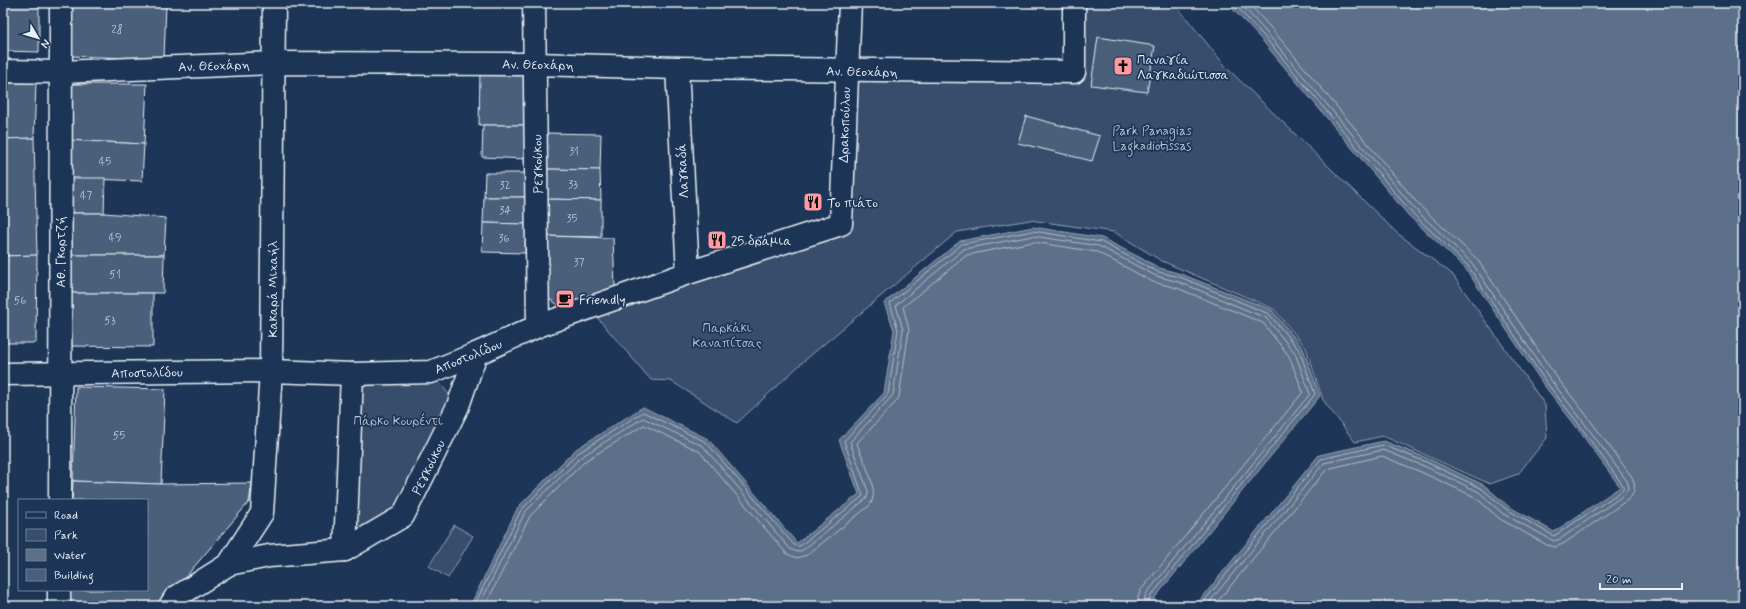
<svg xmlns="http://www.w3.org/2000/svg" width="1746" height="609" viewBox="0 0 1746 609" font-family="Mynerve,sans-serif">
  <style>
    .green { fill: #374d6c; stroke: #909fb2 }
    .water { fill: #5d7089; stroke: #95a4b5 }
    .lines { fill: none; stroke-linecap: round; stroke-linejoin: round }
    .shore { stroke: #b0bdcc; stroke-width: 1 }
    .building { fill: #495e7a; stroke: #e8f1f8 }
    .minor-casing { stroke: #e8f1f8; stroke-width: 25 }
    .minor { stroke: #1d3557; stroke-width: 22 }
    .labels { text-anchor: middle; stroke-width: 3.5; stroke-linejoin: round; paint-order: stroke }
    .number-label { font-size: 11px; fill: #c0ccd8 }
    .poi-label { font-size: 13px; fill: #e8f1f8; stroke: #1d3557; text-anchor: start }
    .street-label { font-size: 13px; fill: #e8f1f8; stroke: #1d3557 }
    .park-label { font-size: 13px; fill: #b3c0ce; stroke: #1d3557 }
  </style>
  <rect width="100%" height="100%" fill="#1d3557"/>
  <filter id="ink" filterUnits="userSpaceOnUse"><feTurbulence type="fractalNoise" baseFrequency=".025" numOctaves="2"/><feDisplacementMap in="SourceGraphic" scale="8" xChannelSelector="R" yChannelSelector="G"/><feConvolveMatrix kernelMatrix="1 2 1 2 8 2 1 2 1" color-interpolation-filters="sRGB"/></filter>
  <g filter="url(#ink)">
    <!-- green -->
    <g class="green">
      <polygon points="1074,3 1174,3 1227,68 1397,233 1452,274 1545,405 1547,438 1518,474 1490,484 1383,436 1355,442 1323,400 1306,348 1274,309 1162,261 1114,232 1030,220 957,232 804,361 737,423 671,381 651,380 589,308 841,224 846,71 1073,72"/>
      <polygon points="431,372 458,406 403,516 345,550 352,374"/>
      <polygon points="454,525 473,536 448,578 429,566"/>
    </g>
    <!-- water -->
    <g class="water">
      <polygon points="1227,3 1743,3 1743,606 1195,606 1319,455 1384,441 1427,458 1484,485 1508,506 1554,532 1620,487 1575,425 1543,384 1465,268 1408,215 1260,38"/>
      <polygon points="1033,227 1102,238 1160,268 1181,274 1272,310 1303,348 1320,396 1153,600 1161,606 470,606 518,507 576,449 643,407 708,439 797,543 859,494 839,440 884,393 894,330 884,303 960,241"/>
    </g>
    <g class="lines">
      <!-- shore -->
      <g class="shore">
        <polyline points="474,606 521,510 578,453 643,412 706,442 794,545 800,546 863,496 844,441 888,394 898,330 890,303 962,244 1033,231 1101,242 1158,272 1180,277 1269,314 1299,350 1315,394 1150,597 1150,602 1154,606"/>
        <polyline points="479,606 525,512 581,457 643,418 703,446 790,549 797,552 803,550 867,498 868,491 850,442 893,395 903,330 896,305 964,249 1033,236 1099,246 1156,276 1179,282 1266,318 1295,353 1310,394 1146,594 1144,600 1146,606"/>
        <path d="M485,606L530,516L585,461L644,425L699,451L787,554L797,558L807,555L869,506C882,492 862,460 857,443L895,403L899,397L909,330L903,307L967,255L1033,242L1097,252L1153,282L1177,288L1263,323L1289,356L1303,392L1141,590L1138,597L1139,606"/>
        <polyline points="1200,606 1321,459 1383,445 1426,462 1481,488 1506,509 1554,536 1622,491 1624,487 1578,423 1546,382 1468,266 1411,212 1263,35 1233,3"/>
        <polyline points="1206,606 1324,463 1383,450 1424,466 1479,492 1503,514 1554,541 1560,539 1624,495 1629,487 1627,481 1582,420 1550,379 1472,263 1415,209 1266,32 1240,3"/>
        <path d="M1214,606L1327,469L1382,456L1421,472L1475,497L1500,519L1547,545L1555,547L1563,544L1629,499C1635,493 1636,485 1632,477L1587,416L1555,375L1477,259L1419,205L1271,28L1248,3"/>
      </g>
    </g>
    <!-- building -->
    <g class="building">
      <polygon points="3,3 39,3 39,52 3,51"/>
      <polygon points="69,3 166,3 164,59 68,56"/>
      <polygon points="1098,37 1155,46 1147,92 1091,85"/>
      <polygon points="526,71 526,125 479,125 480,72"/>
      <polygon points="3,83 36,83 34,138 3,139"/>
      <polygon points="68,84 147,84 144,144 66,140"/>
      <polygon points="1026,116 1100,136 1092,161 1018,143"/>
      <polygon points="483,125 526,125 526,159 482,157"/>
      <polygon points="547,133 601,134 600,170 546,169"/>
      <polygon points="34,138 37,255 3,256 3,139"/>
      <polygon points="66,140 144,144 142,181 67,178"/>
      <polygon points="546,169 600,170 601,200 544,199"/>
      <polygon points="485,173 526,173 526,197 484,197"/>
      <polygon points="67,178 105,178 104,213 66,213"/>
      <polygon points="484,197 526,197 526,224 483,223"/>
      <polygon points="544,199 601,200 601,237 544,236"/>
      <polygon points="66,213 104,213 166,218 164,255 66,255"/>
      <polygon points="483,223 526,224 525,253 482,252"/>
      <polygon points="544,236 613,238 615,287 563,308 543,295"/>
      <polygon points="37,255 36,343 3,343 3,256"/>
      <polygon points="66,255 164,255 163,293 67,293"/>
      <polygon points="67,293 153,293 153,347 68,346"/>
      <polygon points="76,387 165,389 161,484 73,481"/>
      <polygon points="73,481 161,484 252,483 249,502 161,606 68,606 68,590 147,590 147,500 72,500"/>
    </g>
    <g class="lines">
      <!-- minor casing -->
      <g class="minor-casing">
        <g id="minor">
          <polyline points="534,3 538,326"/>
          <polyline points="677,68 688,273"/>
          <polyline points="3,71 61,72 273,63 535,64 677,68 1074,72 1074,3"/>
          <polyline points="3,374 271,371 352,374 431,372 476,354 538,326 688,273 841,224 850,3"/>
          <polyline points="60,500 61,3"/>
          <polyline points="345,550 352,374"/>
          <polyline points="229,564 262,513 271,371 274,3"/>
          <polyline points="59,606 59,590"/>
          <polyline points="170,606 175,598 229,564 269,556 345,550 403,516 458,406 476,354"/>
        </g>
      </g>
      <!-- minor -->
      <use href="#minor" class="minor"/>
    </g>
  </g>
  <!-- icons -->
  <defs>
    <g id="church-square" transform="scale(1)"><rect x="-9" y="-9" width="18" height="18" rx="4" fill="#ff9aa2" stroke="#1d3557"/><path d="M-1.2-6h2.4v3.5h3.3v2.4h-3.3V6h-2.4V-.1h-3.3v-2.4h3.3Z" fill="#111"/></g>
    <g id="restaurant-square" transform="scale(1)"><rect x="-9" y="-9" width="18" height="18" rx="4" fill="#ff9aa2" stroke="#1d3557"/><path d="M-5-6h1v4h1v-4h1v4h1v-4h1v5L-1.5 .5V6h-2V.5L-5-1ZM5-6V6H3V1.5H1.5Q1.5-4 5-6Z" fill="#111"/></g>
    <g id="cafe-square" transform="scale(1)"><rect x="-9" y="-9" width="18" height="18" rx="4" fill="#ff9aa2" stroke="#1d3557"/><path d="M-5.5-4.5H6V0H3Q3 3.5 0 3.5H-2.5Q-5.5 3.5-5.5 0ZM3-3.2v2h1.7v-2ZM-6 4.5H4V6H-6Z" fill="#111"/></g>
  </defs>
  <g fill-rule="evenodd">
    <use href="#church-square" x="1123" y="66"/>
    <use href="#restaurant-square" x="813" y="202"/>
    <use href="#restaurant-square" x="717" y="240"/>
    <use href="#cafe-square" x="565" y="299"/>
  </g>
  <g class="labels">
    <!-- number labels -->
    <g class="number-label">
      <text x="117" y="33">28</text>
      <text x="574" y="155">31</text>
      <text x="105" y="165">45</text>
      <text x="573" y="188">33</text>
      <text x="505" y="189">32</text>
      <text x="86" y="199">47</text>
      <text x="505" y="214">34</text>
      <text x="572" y="222">35</text>
      <text x="115" y="241">49</text>
      <text x="504" y="242">36</text>
      <text x="579" y="266">37</text>
      <text x="115" y="278">51</text>
      <text x="20" y="304">56</text>
      <text x="110" y="324">53</text>
      <text x="119" y="439">55</text>
    </g>
    <!-- poi labels -->
    <g class="poi-label">
      <text x="1137" y="64">Παναγία<tspan x="1137" dy="15">Λαγκαδιώτισσα</tspan></text>
      <text x="827" y="207">Το πιάτο</text>
      <text x="731" y="245">25 δράμια</text>
      <text x="579" y="304">Friendly</text>
    </g>
    <!-- street labels -->
    <g class="street-label">
      <text transform="translate(538 64) rotate(1)" y="5">Αν. Θεοχάρη</text>
      <text transform="translate(214 65) rotate(-2)" y="5">Αν. Θεοχάρη</text>
      <text transform="translate(862 71) rotate(1)" y="5">Αν. Θεοχάρη</text>
      <text transform="translate(844 125) rotate(-88)" y="5">Δρακοπούλου</text>
      <text transform="translate(537 164) rotate(-91)" y="5">Ρεγκούκου</text>
      <text transform="translate(682 171) rotate(-93)" y="5">Λαγκαδά</text>
      <text transform="translate(60 252) rotate(-90)" y="5">Αθ. Γκορτζή</text>
      <text transform="translate(272 289) rotate(-90)" y="5">Κακαρά Μιχαήλ</text>
      <text transform="translate(468 356) rotate(-22)" y="5">Αποστολίδου</text>
      <text transform="translate(147 372) rotate(-1)" y="5">Αποστολίδου</text>
      <text transform="translate(428 467) rotate(-64)" y="5">Ρεγκούκου</text>
    </g>
    <!-- park labels -->
    <g class="park-label">
      <text x="1152" y="135">Park Panagias<tspan x="1152" dy="15">Lagkadiotissas</tspan></text>
      <text x="727" y="332">Παρκάκι<tspan x="727" dy="15">Καναπίτσας</tspan></text>
      <text x="398" y="425">Πάρκο Κουρέντι</text>
    </g>
  </g>
  <!-- margin -->
  <rect width="1746" height="609" fill="none" stroke="#1d3557" stroke-width="16"/>
  <rect x="8" y="8" width="1730" height="593" fill="none" stroke="#e8f1f8" stroke-width="1.5" filter="url(#ink)"/>
  <!-- legend -->
  <rect x="18" y="499" width="130" height="92" fill="#1d3557" stroke="#6e8097"/>
  <rect x="26" y="512" width="20" height="6" fill="#1d3557" stroke="#6e8097"/>
  <text x="54" y="519" font-size="12" fill="#e8f1f8">Road</text>
  <rect x="26" y="529" width="20" height="12" fill="#374d6c" stroke="#6e8097"/>
  <text x="54" y="539" font-size="12" fill="#e8f1f8">Park</text>
  <rect x="26" y="549" width="20" height="12" fill="#5d7089" stroke="#6e8097"/>
  <text x="54" y="559" font-size="12" fill="#e8f1f8">Water</text>
  <rect x="26" y="569" width="20" height="12" fill="#495e7a" stroke="#6e8097"/>
  <text x="54" y="579" font-size="12" fill="#e8f1f8">Building</text>
  <!-- north arrow -->
  <g transform="translate(38 38) rotate(128)" stroke="#1d3557" stroke-width="3" paint-order="stroke">
  <path d="M0-3L7 15L0 10L-7 15Z" fill="#e8f1f8"/>
  <text y="-6" font-size="11" font-weight="bold" text-anchor="middle" fill="#e8f1f8">N</text>
  </g>
  <!-- scale -->
  <path d="M1600 583v6h82v-6" fill="none" stroke="#e8f1f8" stroke-width="2"/>
  <text x="1606" y="583" font-size="12" fill="#e8f1f8" stroke="#1d3557" stroke-width="3" paint-order="stroke">20 m</text>
</svg>
